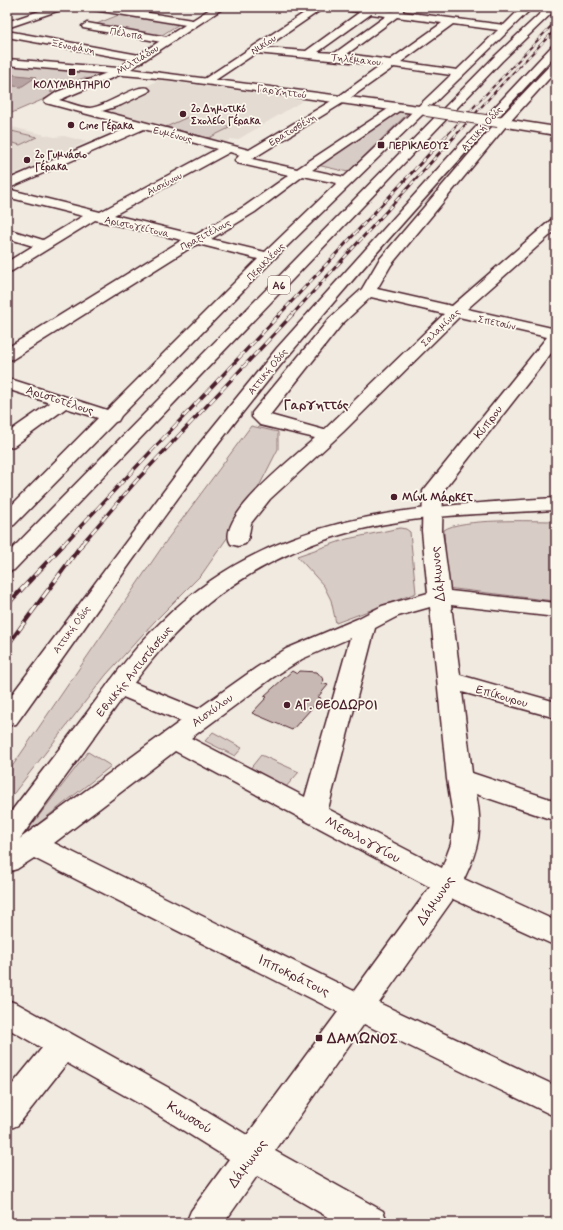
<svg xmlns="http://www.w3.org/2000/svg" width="563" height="1230" viewBox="0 0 563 1230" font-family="Mynerve,sans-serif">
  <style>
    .built { fill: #e4dbd2 }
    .green { fill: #d8ccc6; stroke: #917678 }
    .water { fill: #b8a4a2; stroke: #8c6f72 }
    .building { fill: #c8b8b3; stroke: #4a1f2b }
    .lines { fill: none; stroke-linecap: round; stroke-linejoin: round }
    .street-casing { stroke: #4a1f2b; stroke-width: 3 }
    .secondary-casing { stroke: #4a1f2b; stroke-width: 3 }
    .highway-casing { stroke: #4a1f2b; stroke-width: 3 }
    .street { fill: #fbf7ec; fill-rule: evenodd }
    .secondary { fill: #fbf7ec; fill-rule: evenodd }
    .highway { fill: #fbf7ec; fill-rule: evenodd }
    .rail-far3-casing { stroke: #4a1f2b; stroke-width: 2 }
    .rail-far2-casing { stroke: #4a1f2b; stroke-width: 3 }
    .rail-far1-casing { stroke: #4a1f2b; stroke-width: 3.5 }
    .rail-casing { stroke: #4a1f2b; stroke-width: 4.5 }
    .rail-far3 { stroke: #fbf7ec; stroke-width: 1.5; stroke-dasharray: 4.5; stroke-linecap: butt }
    .rail-far2 { stroke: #fbf7ec; stroke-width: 2; stroke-dasharray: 5.5; stroke-linecap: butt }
    .rail-far1 { stroke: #fbf7ec; stroke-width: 2.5; stroke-dasharray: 8; stroke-linecap: butt }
    .rail { stroke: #fbf7ec; stroke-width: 3; stroke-dasharray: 10; stroke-linecap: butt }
    .secondary-bridge-casing { stroke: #4a1f2b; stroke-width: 12; stroke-linecap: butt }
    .secondary-bridge { stroke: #fbf7ec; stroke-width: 10 }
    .poi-dot { fill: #4a1f2b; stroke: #fbf7ec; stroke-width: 1.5 }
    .labels { text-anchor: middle; stroke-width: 3.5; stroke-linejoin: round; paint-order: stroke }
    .far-street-label { font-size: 10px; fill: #4a1f2b; stroke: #fbf7ec }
    .far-poi-label { font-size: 10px; font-weight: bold; fill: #4a1f2b; stroke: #fbf7ec; text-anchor: start }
    .shield { fill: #fbf7ec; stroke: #7f6065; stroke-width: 1 }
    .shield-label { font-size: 11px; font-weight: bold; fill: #4a1f2b }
    .street-label { font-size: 12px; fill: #4a1f2b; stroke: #fbf7ec }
    .poi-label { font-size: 12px; font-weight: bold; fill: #4a1f2b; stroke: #fbf7ec; text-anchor: start }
    .neighbourhood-label { font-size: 13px; font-weight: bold; fill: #4a1f2b; stroke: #fbf7ec }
    .near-street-label { font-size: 14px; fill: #4a1f2b; stroke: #fbf7ec }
    .near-poi-label { font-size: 14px; font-weight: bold; fill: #4a1f2b; stroke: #fbf7ec; text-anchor: start }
  </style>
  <rect width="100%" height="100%" fill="#f0eae0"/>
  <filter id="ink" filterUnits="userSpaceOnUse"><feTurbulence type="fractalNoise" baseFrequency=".025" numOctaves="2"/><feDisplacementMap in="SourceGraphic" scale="8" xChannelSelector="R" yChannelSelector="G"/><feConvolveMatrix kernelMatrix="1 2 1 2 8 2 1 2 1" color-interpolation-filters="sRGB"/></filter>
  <g filter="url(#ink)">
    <!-- built -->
    <g class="built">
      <polygon points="159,80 304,100 237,140 231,139 223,144 97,111 120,103 150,89 145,87"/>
      <polygon points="7,126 54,137 64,136 87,142 7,177"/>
    </g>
    <!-- green -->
    <g class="green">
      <polygon points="121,14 179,24 159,37 94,25"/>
      <polygon points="7,65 36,66 101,73 90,79 83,78 50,92 56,94 7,115"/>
      <polygon points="399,111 408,113 348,172 317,165"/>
      <polygon points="188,117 231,127 209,138 166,127"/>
      <polygon points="7,130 37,137 20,145 7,141"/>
      <polygon points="251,426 278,432 278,449 248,508 202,574 154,622 106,675 7,802 7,774 169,537"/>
      <path d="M556,521V574L552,582L554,601L447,588L444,530C461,518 532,521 556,521Z"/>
      <polygon points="400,528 406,529 410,532 416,593 336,623 331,600 324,586 297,556 347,539"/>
      <polygon points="213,732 242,748 235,756 205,741"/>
      <polygon points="88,752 111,766 29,831 28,830"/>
      <polygon points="261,755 299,772 285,788 249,770"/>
    </g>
    <!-- water -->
    <polygon class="water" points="7,74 36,77 21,87 7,85"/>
    <!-- building -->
    <polygon class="building" points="292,671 297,674 300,671 317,672 324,680 322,683 328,685 318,697 321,698 292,730 252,713 267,697 264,696"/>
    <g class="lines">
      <!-- street casing -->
      <g class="street-casing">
        <g id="street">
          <polygon points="51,7 65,7 63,9 7,28 7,22"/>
          <polygon points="89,7 112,7 192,20 197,23 192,26 94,10"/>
          <path d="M313,7H325L265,48L306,51L360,12L342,10L337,7H365L393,11L400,7L403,8V12L504,25L522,7H533L273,260L121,416L118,421L115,422L14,525L7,527V510L98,418L66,408L14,446L7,448V433L50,403L7,389V378L107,410L258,259L198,244L193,246L13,359L7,360V348L182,240L95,220L12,271L7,272V262L33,246L7,238V229L43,240L83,216L7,197V189L100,212L217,149L144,129L7,189V180L132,126L46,103L44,101L57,92L120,68L125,71L124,73L59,100C68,102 81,108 90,108C106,107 135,84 148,88L150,90L148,92L121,105L102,111L249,150L338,97L382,65L256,53L211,83H203L201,81ZM371,14L386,16L335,53L318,52ZM397,17L442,23L390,60L347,54ZM453,24L498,30L457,70L401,62ZM394,67L451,75L344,177L312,170L402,109L404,107L402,105H394L297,169L252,159L346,101ZM230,152L240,155L235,160L237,163L289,175L245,206L196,235L114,215ZM303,176L337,183L265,252L211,239L255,212Z"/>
          <polygon points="87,23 167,37 172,40 167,43 83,28 82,26"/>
          <polygon points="7,31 139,55 144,58 139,61 7,37"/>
          <path d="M556,62V71L506,126L391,265L377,289L452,306L551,220L556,219V230L467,309L556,329V347L443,491L442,531L450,591L556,603V617L451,605L460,675L556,702V718L462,692L472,773L556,801V821L476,794C483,828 479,848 464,879L556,921V946L453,899L379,1003L556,1086V1117L364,1024L275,1151L383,1211L388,1223H338L257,1176L224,1223H186L191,1211L229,1159L147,1108L67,1063L18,1125L7,1130V1091L42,1048L7,1028V1000L18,1004L169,1088L247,1135L338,1012L34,858L17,869L7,872V848L181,721L111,692L107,686L111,680L119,678L127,680L198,709L256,668L286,649L357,619L382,606L428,593L422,531L423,491L547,337L459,317L343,432L270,499L251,523L248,540L245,544L238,546L231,544C213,519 297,455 315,438L260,425L252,417V413L330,318L362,289L379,260L498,120L552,63ZM371,297L444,314L324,430L270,415L342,324ZM430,607L447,779L454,822L451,844L442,868L328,809L375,628L398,616ZM350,638L305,797L191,738L272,678L302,659ZM175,751L430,887L354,991L54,843Z"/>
        </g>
      </g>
      <!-- secondary casing -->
      <g class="secondary-casing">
        <g id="secondary">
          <polygon points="213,7 225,7 131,69 427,107 433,111 427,115 169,79 7,65 7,59 118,68"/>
          <polygon points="498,118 556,127 556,135 494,125 492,122 494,119"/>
          <path d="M556,498V510C485,514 409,514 340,535C278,553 218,588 174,635C147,663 125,695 102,726C74,765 45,805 16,844L7,847V817C34,781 62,746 89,710C111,680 133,649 160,623C272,512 409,507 556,498Z"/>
        </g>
      </g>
      <!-- highway casing -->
      <g class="highway-casing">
        <g id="highway">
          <polygon points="547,7 556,7 556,9 502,61 14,570 7,572 7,554 494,57"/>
          <path d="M556,45V54C465,153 375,252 289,355C191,473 105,600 16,724L7,726V701L199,444L277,348L461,143L552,46Z"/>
        </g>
      </g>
      <!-- street -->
      <use href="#street" class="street"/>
      <!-- secondary -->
      <use href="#secondary" class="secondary"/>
      <!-- highway -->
      <use href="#highway" class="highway"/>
      <!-- rail-far3 casing -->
      <g class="rail-far3-casing">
        <g id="rail-far3">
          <polyline points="445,137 556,21"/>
          <polyline points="454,137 503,83 556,29"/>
        </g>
      </g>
      <!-- rail-far2 casing -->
      <g class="rail-far2-casing">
        <g id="rail-far2">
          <polyline points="279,315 446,136"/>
          <polyline points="292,315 455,136"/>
        </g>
      </g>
      <!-- rail-far1 casing -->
      <g class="rail-far1-casing">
        <g id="rail-far1">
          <polyline points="63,545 280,314"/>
          <polyline points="81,545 137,480 293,314"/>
        </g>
      </g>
      <!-- rail casing -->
      <g class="rail-casing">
        <g id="rail">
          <polyline points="7,605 64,544"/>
          <polyline points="7,646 82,544"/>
        </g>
      </g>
      <!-- rail-far3 -->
      <use href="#rail-far3" class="rail-far3"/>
      <!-- rail-far2 -->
      <use href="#rail-far2" class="rail-far2"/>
      <!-- rail-far1 -->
      <use href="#rail-far1" class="rail-far1"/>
      <!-- rail -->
      <use href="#rail" class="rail"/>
      <!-- secondary-bridge casing -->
      <g class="secondary-bridge-casing">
        <polyline id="secondary-bridge" points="427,111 498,122"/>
      </g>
      <!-- secondary-bridge -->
      <use href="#secondary-bridge" class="secondary-bridge"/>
    </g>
  </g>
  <!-- markers -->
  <g class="poi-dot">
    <rect x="68" y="68" width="8" height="8" rx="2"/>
    <circle cx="183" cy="114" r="4"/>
    <circle cx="71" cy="125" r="4"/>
    <rect x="377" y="141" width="8" height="8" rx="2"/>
    <circle cx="27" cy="160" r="4"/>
    <circle cx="394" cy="497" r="4"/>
    <circle cx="287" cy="705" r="4"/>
    <rect x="315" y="1034" width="8" height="8" rx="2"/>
  </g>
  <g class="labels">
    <!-- far-street labels -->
    <g class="far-street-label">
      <text transform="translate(127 33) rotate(10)" y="4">Πέλοπα</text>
      <text transform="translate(263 44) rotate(-33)" y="4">Νικίου</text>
      <text transform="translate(73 46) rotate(10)" y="4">Ξενοφάνη</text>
      <text transform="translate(137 59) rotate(-32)" y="4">Μιλτιάδου</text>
      <text transform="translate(356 59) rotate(6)" y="4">Τηλέμαχου</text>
      <text transform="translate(282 91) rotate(8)" y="4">Γαργηττού</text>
      <text transform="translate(481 128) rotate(-48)" y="4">Αττική Οδός</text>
      <text transform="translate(292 129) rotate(-31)" y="4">Ερατοσθένη</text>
      <text transform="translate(173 134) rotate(14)" y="4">Ευμένους</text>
      <text transform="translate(164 183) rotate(-28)" y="4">Αισχύνου</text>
      <text transform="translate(137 226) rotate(13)" y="4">Αριστογείτονα</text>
      <text transform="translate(205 234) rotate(-28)" y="4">Πραξιτέλους</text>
      <text transform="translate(265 261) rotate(-45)" y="4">Περικλέους</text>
      <text transform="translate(497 322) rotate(12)" y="4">Σπετσών</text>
      <text transform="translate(440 327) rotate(-44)" y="4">Σαλαμίνας</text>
      <text transform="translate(267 371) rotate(-51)" y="4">Αττική Οδός</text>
      <text transform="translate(71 629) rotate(-54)" y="4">Αττική Οδός</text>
    </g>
    <!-- far-poi labels -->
    <g class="far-poi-label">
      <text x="72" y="88" text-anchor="middle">ΚΟΛΥΜΒΗΤΗΡΙΟ</text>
      <text x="191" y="112">2ο Δημοτικό<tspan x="191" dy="12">Σχολείο Γέρακα</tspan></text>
      <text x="79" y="129">Cine Γέρακα</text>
      <text x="389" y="149">ΠΕΡΙΚΛΕΟΥΣ</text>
      <text x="35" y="158">2ο Γυμνάσιο<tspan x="35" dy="12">Γέρακα</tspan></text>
    </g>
    <!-- shield labels -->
    <rect class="shield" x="268" y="276" width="22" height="18" rx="3"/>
    <g class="shield-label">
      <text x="279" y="289">Α6</text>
    </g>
    <!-- street labels -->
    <g class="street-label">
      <text transform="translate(60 400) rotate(18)" y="4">Αριστοτέλους</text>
      <text transform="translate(488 422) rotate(-52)" y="4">Κύπρου</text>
      <text transform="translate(134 671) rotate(-51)" y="4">Εθνικής Αντιστάσεως</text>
      <text transform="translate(502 696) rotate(16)" y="4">Επίκουρου</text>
      <text transform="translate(212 710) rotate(-36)" y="4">Αισχύλου</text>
    </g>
    <!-- poi labels -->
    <g class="poi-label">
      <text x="402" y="501">Μίνι Μάρκετ</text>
      <text x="295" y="709">ΑΓ. ΘΕΟΔΩΡΟΙ</text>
    </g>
    <!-- neighbourhood labels -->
    <g class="neighbourhood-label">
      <text x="316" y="409">Γαργηττός</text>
    </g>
    <!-- near-street labels -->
    <g class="near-street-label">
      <text transform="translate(437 574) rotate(-96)" y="5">Δάμωνος</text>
      <text transform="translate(363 839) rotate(28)" y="5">Μεσολογγίου</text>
      <text transform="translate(435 900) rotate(-56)" y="5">Δάμωνος</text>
      <text transform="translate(294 975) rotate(26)" y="5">Ιπποκράτους</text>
      <text transform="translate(190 1117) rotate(31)" y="5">Κνωσσού</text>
      <text transform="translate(247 1163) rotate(-54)" y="5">Δάμωνος</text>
    </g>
    <!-- near-poi labels -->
    <g class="near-poi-label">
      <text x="327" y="1043">ΔΑΜΩΝΟΣ</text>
    </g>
  </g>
  <!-- margin -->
  <rect width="563" height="1230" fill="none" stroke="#fbf7ec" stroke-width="24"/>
  <rect x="12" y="12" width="539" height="1206" fill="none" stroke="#4a1f2b" stroke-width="1.5" filter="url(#ink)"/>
</svg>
